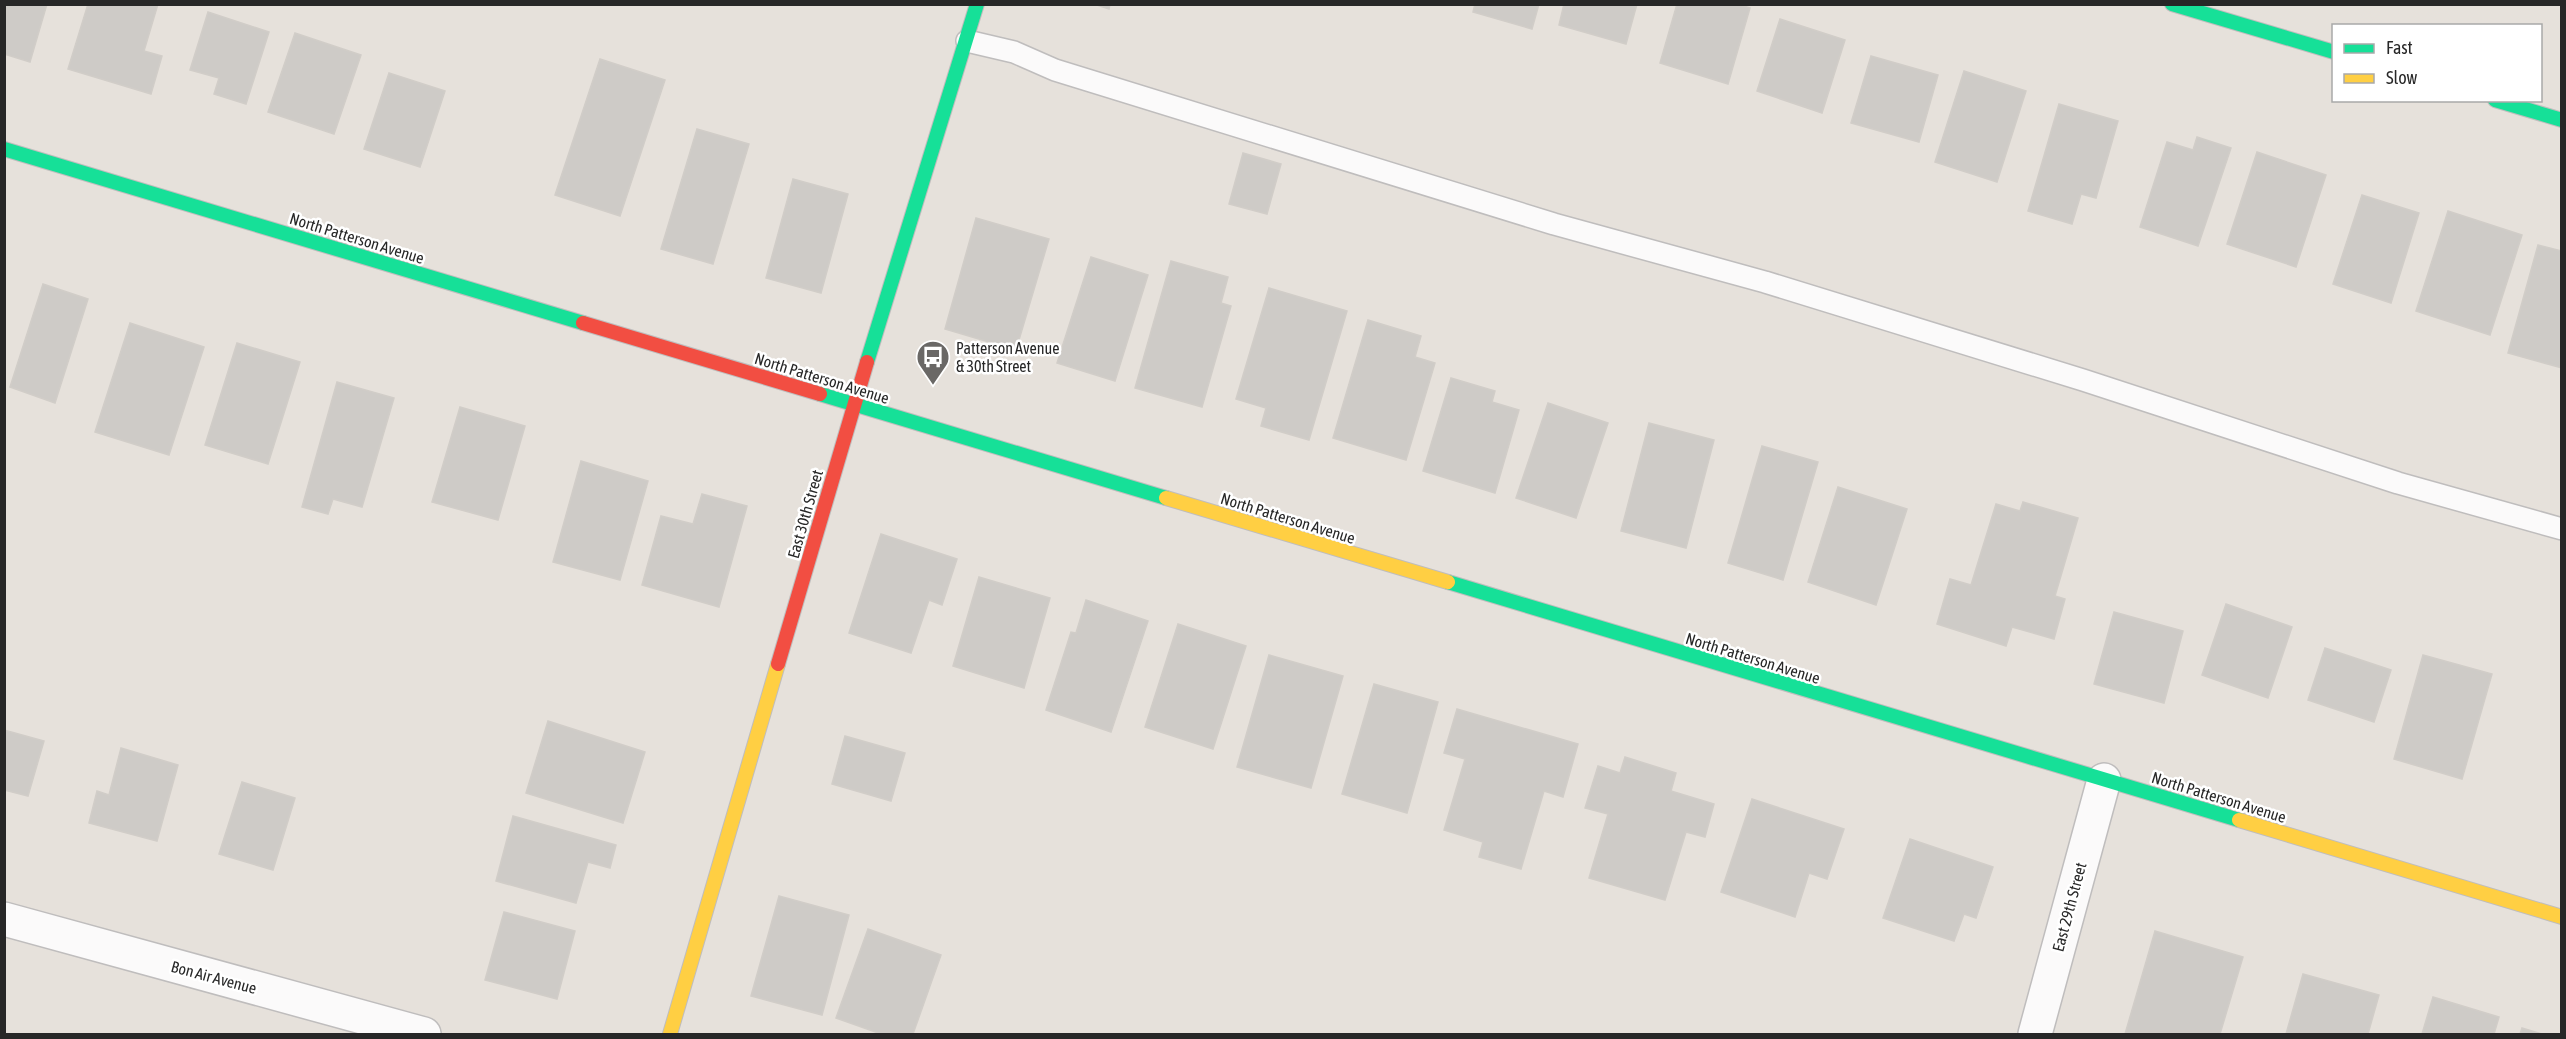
<svg xmlns="http://www.w3.org/2000/svg" width="2566" height="1039" viewBox="0 0 2566 1039" font-family="'Asap Condensed',sans-serif">
  <style>
    .building { fill: #cecbc7; stroke: #d1cdc8; stroke-width: 1.5 }
    .lines { fill: none; stroke-linecap: round; stroke-linejoin: round }
    .lane-casing { stroke: #bfbdbd; stroke-width: 24 }
    .street-casing { stroke: #bfbdbd; stroke-width: 36 }
    .fast-casing { stroke: #bfbdbd; stroke-width: 16 }
    .slow-casing { stroke: #bfbdbd; stroke-width: 16 }
    .jam-casing { stroke: #bfbdbd; stroke-width: 16 }
    .lane { stroke: #fbfafa; stroke-width: 21 }
    .street { stroke: #fbfafa; stroke-width: 33 }
    .fast { stroke: #16e098; stroke-width: 14 }
    .slow { stroke: #ffcf43; stroke-width: 14 }
    .jam { stroke: #f24e42; stroke-width: 14 }
    .labels { text-anchor: middle; stroke-width: 5; stroke-linejoin: round; paint-order: stroke }
    .street-label { font-size: 16px; fill: #272727; stroke: #fff }
    .poi-label { font-size: 16px; fill: #272727; stroke: #fff; text-anchor: start }
  </style>
  <rect width="100%" height="100%" fill="#e6e1db"/>
  <!-- building -->
  <g class="building">
    <polygon points="4,4 47,4 30,62 4,54"/>
    <polygon points="88,4 158,4 144,51 162,56 151,94 68,69"/>
    <polygon points="1094,4 1110,4 1109,9"/>
    <polygon points="1475,4 1539,4 1532,29 1473,12"/>
    <polygon points="1564,4 1637,4 1626,44 1559,25"/>
    <polygon points="1677,4 1738,4 1750,8 1728,84 1660,63"/>
    <polygon points="208,12 269,32 246,104 214,94 219,78 190,70"/>
    <polygon points="1780,19 1845,40 1822,113 1757,91"/>
    <polygon points="295,33 361,55 334,134 268,112"/>
    <polygon points="1871,56 1938,75 1919,142 1851,123"/>
    <polygon points="600,59 665,80 620,216 555,195"/>
    <polygon points="1964,71 2026,91 1997,182 1935,162"/>
    <polygon points="389,73 445,91 420,167 364,149"/>
    <polygon points="2059,104 2118,121 2096,198 2081,194 2072,224 2028,211"/>
    <polygon points="697,129 749,144 713,264 661,249"/>
    <polygon points="2197,137 2231,148 2198,246 2140,227 2167,142 2193,150"/>
    <polygon points="2257,152 2326,175 2296,267 2227,244"/>
    <polygon points="1243,153 1281,164 1267,214 1229,204"/>
    <polygon points="793,179 848,194 821,293 766,278"/>
    <polygon points="2362,195 2419,213 2391,303 2333,284"/>
    <polygon points="2448,211 2522,235 2490,335 2416,311"/>
    <polygon points="976,218 1049,239 1016,350 945,329"/>
    <polygon points="2538,245 2562,251 2562,368 2508,353"/>
    <polygon points="1091,257 1148,275 1115,381 1057,363"/>
    <polygon points="1171,261 1228,277 1221,303 1231,306 1202,407 1135,388"/>
    <polygon points="43,284 88,299 55,403 10,387"/>
    <polygon points="1269,288 1347,311 1309,440 1261,426 1266,408 1236,399"/>
    <polygon points="1368,320 1421,336 1415,357 1435,363 1406,460 1333,438"/>
    <polygon points="130,323 204,347 169,455 95,432"/>
    <polygon points="237,343 300,362 268,464 205,445"/>
    <polygon points="1451,378 1495,391 1492,402 1519,410 1495,493 1423,471"/>
    <polygon points="337,382 394,398 362,507 333,499 328,514 302,507"/>
    <polygon points="1548,403 1608,423 1576,518 1516,498"/>
    <polygon points="460,407 525,426 498,520 432,502"/>
    <polygon points="1649,423 1714,440 1686,548 1621,531"/>
    <polygon points="1762,446 1818,462 1783,580 1728,563"/>
    <polygon points="581,461 648,481 620,580 553,562"/>
    <polygon points="1838,487 1907,509 1876,605 1808,582"/>
    <polygon points="702,494 747,506 719,607 642,585 661,516 693,524"/>
    <polygon points="2023,502 2078,518 2055,596 2065,599 2054,639 2012,627 2006,646 1937,624 1950,579 1971,585 1996,504 2020,511"/>
    <polygon points="881,534 957,559 942,605 929,600 911,653 849,633"/>
    <polygon points="979,577 1050,598 1024,688 953,666"/>
    <polygon points="1086,600 1148,621 1111,732 1046,710 1071,632 1076,633"/>
    <polygon points="2226,604 2292,627 2268,698 2202,675"/>
    <polygon points="2114,612 2183,631 2164,703 2094,684"/>
    <polygon points="1178,624 1246,646 1213,749 1145,727"/>
    <polygon points="2325,648 2391,670 2374,722 2308,700"/>
    <polygon points="1269,655 1343,676 1311,788 1237,767"/>
    <polygon points="2423,655 2492,674 2462,779 2394,759"/>
    <polygon points="1374,684 1438,702 1407,813 1342,794"/>
    <polygon points="1457,709 1578,744 1563,797 1544,791 1521,869 1479,857 1483,842 1444,830 1465,759 1444,753"/>
    <polygon points="548,721 645,752 623,823 526,793"/>
    <polygon points="4,730 44,741 28,796 4,790"/>
    <polygon points="845,736 905,753 891,801 832,784"/>
    <polygon points="121,748 178,765 157,841 89,823 97,791 109,795"/>
    <polygon points="1625,757 1676,773 1671,791 1714,804 1705,837 1686,832 1665,900 1589,878 1608,814 1585,808 1598,766 1620,773"/>
    <polygon points="242,782 295,798 273,870 219,854"/>
    <polygon points="1752,799 1844,829 1827,879 1809,873 1795,917 1721,892"/>
    <polygon points="513,816 616,845 610,868 588,862 576,903 496,881"/>
    <polygon points="1910,839 1993,867 1976,918 1964,914 1954,941 1883,918"/>
    <polygon points="779,896 849,915 822,1015 751,996"/>
    <polygon points="504,912 575,931 557,999 485,980"/>
    <polygon points="868,929 941,955 913,1034 881,1034 836,1018"/>
    <polygon points="2155,931 2243,957 2220,1034 2125,1034"/>
    <polygon points="2303,974 2379,995 2368,1034 2286,1034"/>
    <polygon points="2433,997 2499,1017 2494,1034 2422,1034"/>
    <polygon points="2522,1028 2542,1034 2520,1034"/>
  </g>
  <g class="lines">
    <!-- lane casing -->
    <g class="lane-casing">
      <polyline id="lane" points="967,41 1014,52 1055,70 1554,224 1765,282 2083,380 2398,483 2562,529"/>
    </g>
    <!-- street casing -->
    <g class="street-casing">
      <g id="street">
        <polyline points="4,919 424,1034"/>
        <polyline points="2035,1034 2104,780"/>
      </g>
    </g>
    <!-- fast casing -->
    <g class="fast-casing">
      <g id="fast">
        <polyline points="2172,4 2334,52"/>
        <polyline points="2495,100 2562,120"/>
        <polyline points="4,149 583,323"/>
        <polyline points="867,362 977,4"/>
        <polyline points="820,394 1166,498"/>
        <polyline points="1448,582 2239,820"/>
      </g>
    </g>
    <!-- slow casing -->
    <g class="slow-casing">
      <g id="slow">
        <polyline points="1166,498 1448,582"/>
        <polyline points="2239,820 2562,917"/>
        <polyline points="670,1034 778,664"/>
      </g>
    </g>
    <!-- jam casing -->
    <g class="jam-casing">
      <g id="jam">
        <polyline points="583,323 820,394"/>
        <polyline points="778,664 867,362"/>
      </g>
    </g>
    <!-- lane -->
    <use href="#lane" class="lane"/>
    <!-- street -->
    <use href="#street" class="street"/>
    <!-- fast -->
    <use href="#fast" class="fast"/>
    <!-- slow -->
    <use href="#slow" class="slow"/>
    <!-- jam -->
    <use href="#jam" class="jam"/>
  </g>
  <!-- icons -->
  <defs>
    <g id="bus-pin" transform="scale(1.725)"><path d="M0 17L-7.5 6A9.5 9.5 0 1 1 7.5 6Z" fill="#6a6866" stroke="#fff"/><path d="M-5-6H5V4H4V6H2V4H-2V6H-4V4H-5ZM-3.5-4V0h7V-4ZM-3.5 1.2v1.5H-2V1.2ZM2 1.2v1.5H3.5V1.2Z" fill="#fff"/></g>
  </defs>
  <g fill-rule="evenodd">
    <use href="#bus-pin" x="933" y="357"/>
  </g>
  <g class="labels">
    <!-- street labels -->
    <g class="street-label">
      <text transform="translate(357 238) rotate(17)" y="6">North Patterson Avenue</text>
      <text transform="translate(822 378) rotate(17)" y="6">North Patterson Avenue</text>
      <text transform="translate(805 514) rotate(-74)" y="6">East 30th Street</text>
      <text transform="translate(1288 518) rotate(17)" y="6">North Patterson Avenue</text>
      <text transform="translate(1753 658) rotate(17)" y="6">North Patterson Avenue</text>
      <text transform="translate(2219 797) rotate(17)" y="6">North Patterson Avenue</text>
      <text transform="translate(2069 907) rotate(-75)" y="6">East 29th Street</text>
      <text transform="translate(214 977) rotate(15)" y="6">Bon Air Avenue</text>
    </g>
    <!-- poi labels -->
    <g class="poi-label">
      <text x="956" y="354">Patterson Avenue<tspan x="956" dy="18">&amp; 30th Street</tspan></text>
    </g>
  </g>
  <!-- border -->
  <rect width="2566" height="1039" fill="none" stroke="#272727" stroke-width="12"/>
  <!-- legend -->
  <rect x="2332" y="24" width="210" height="78" fill="#ffffff" stroke="#a9a9a9" stroke-width="1.5"/>
  <rect x="2344" y="44" width="30" height="9" fill="#16e098" stroke="#a9a9a9" stroke-width="1.5"/>
  <text x="2386" y="54" font-size="18" fill="#272727">Fast</text>
  <rect x="2344" y="74" width="30" height="9" fill="#ffcf43" stroke="#a9a9a9" stroke-width="1.5"/>
  <text x="2386" y="84" font-size="18" fill="#272727">Slow</text>
</svg>
